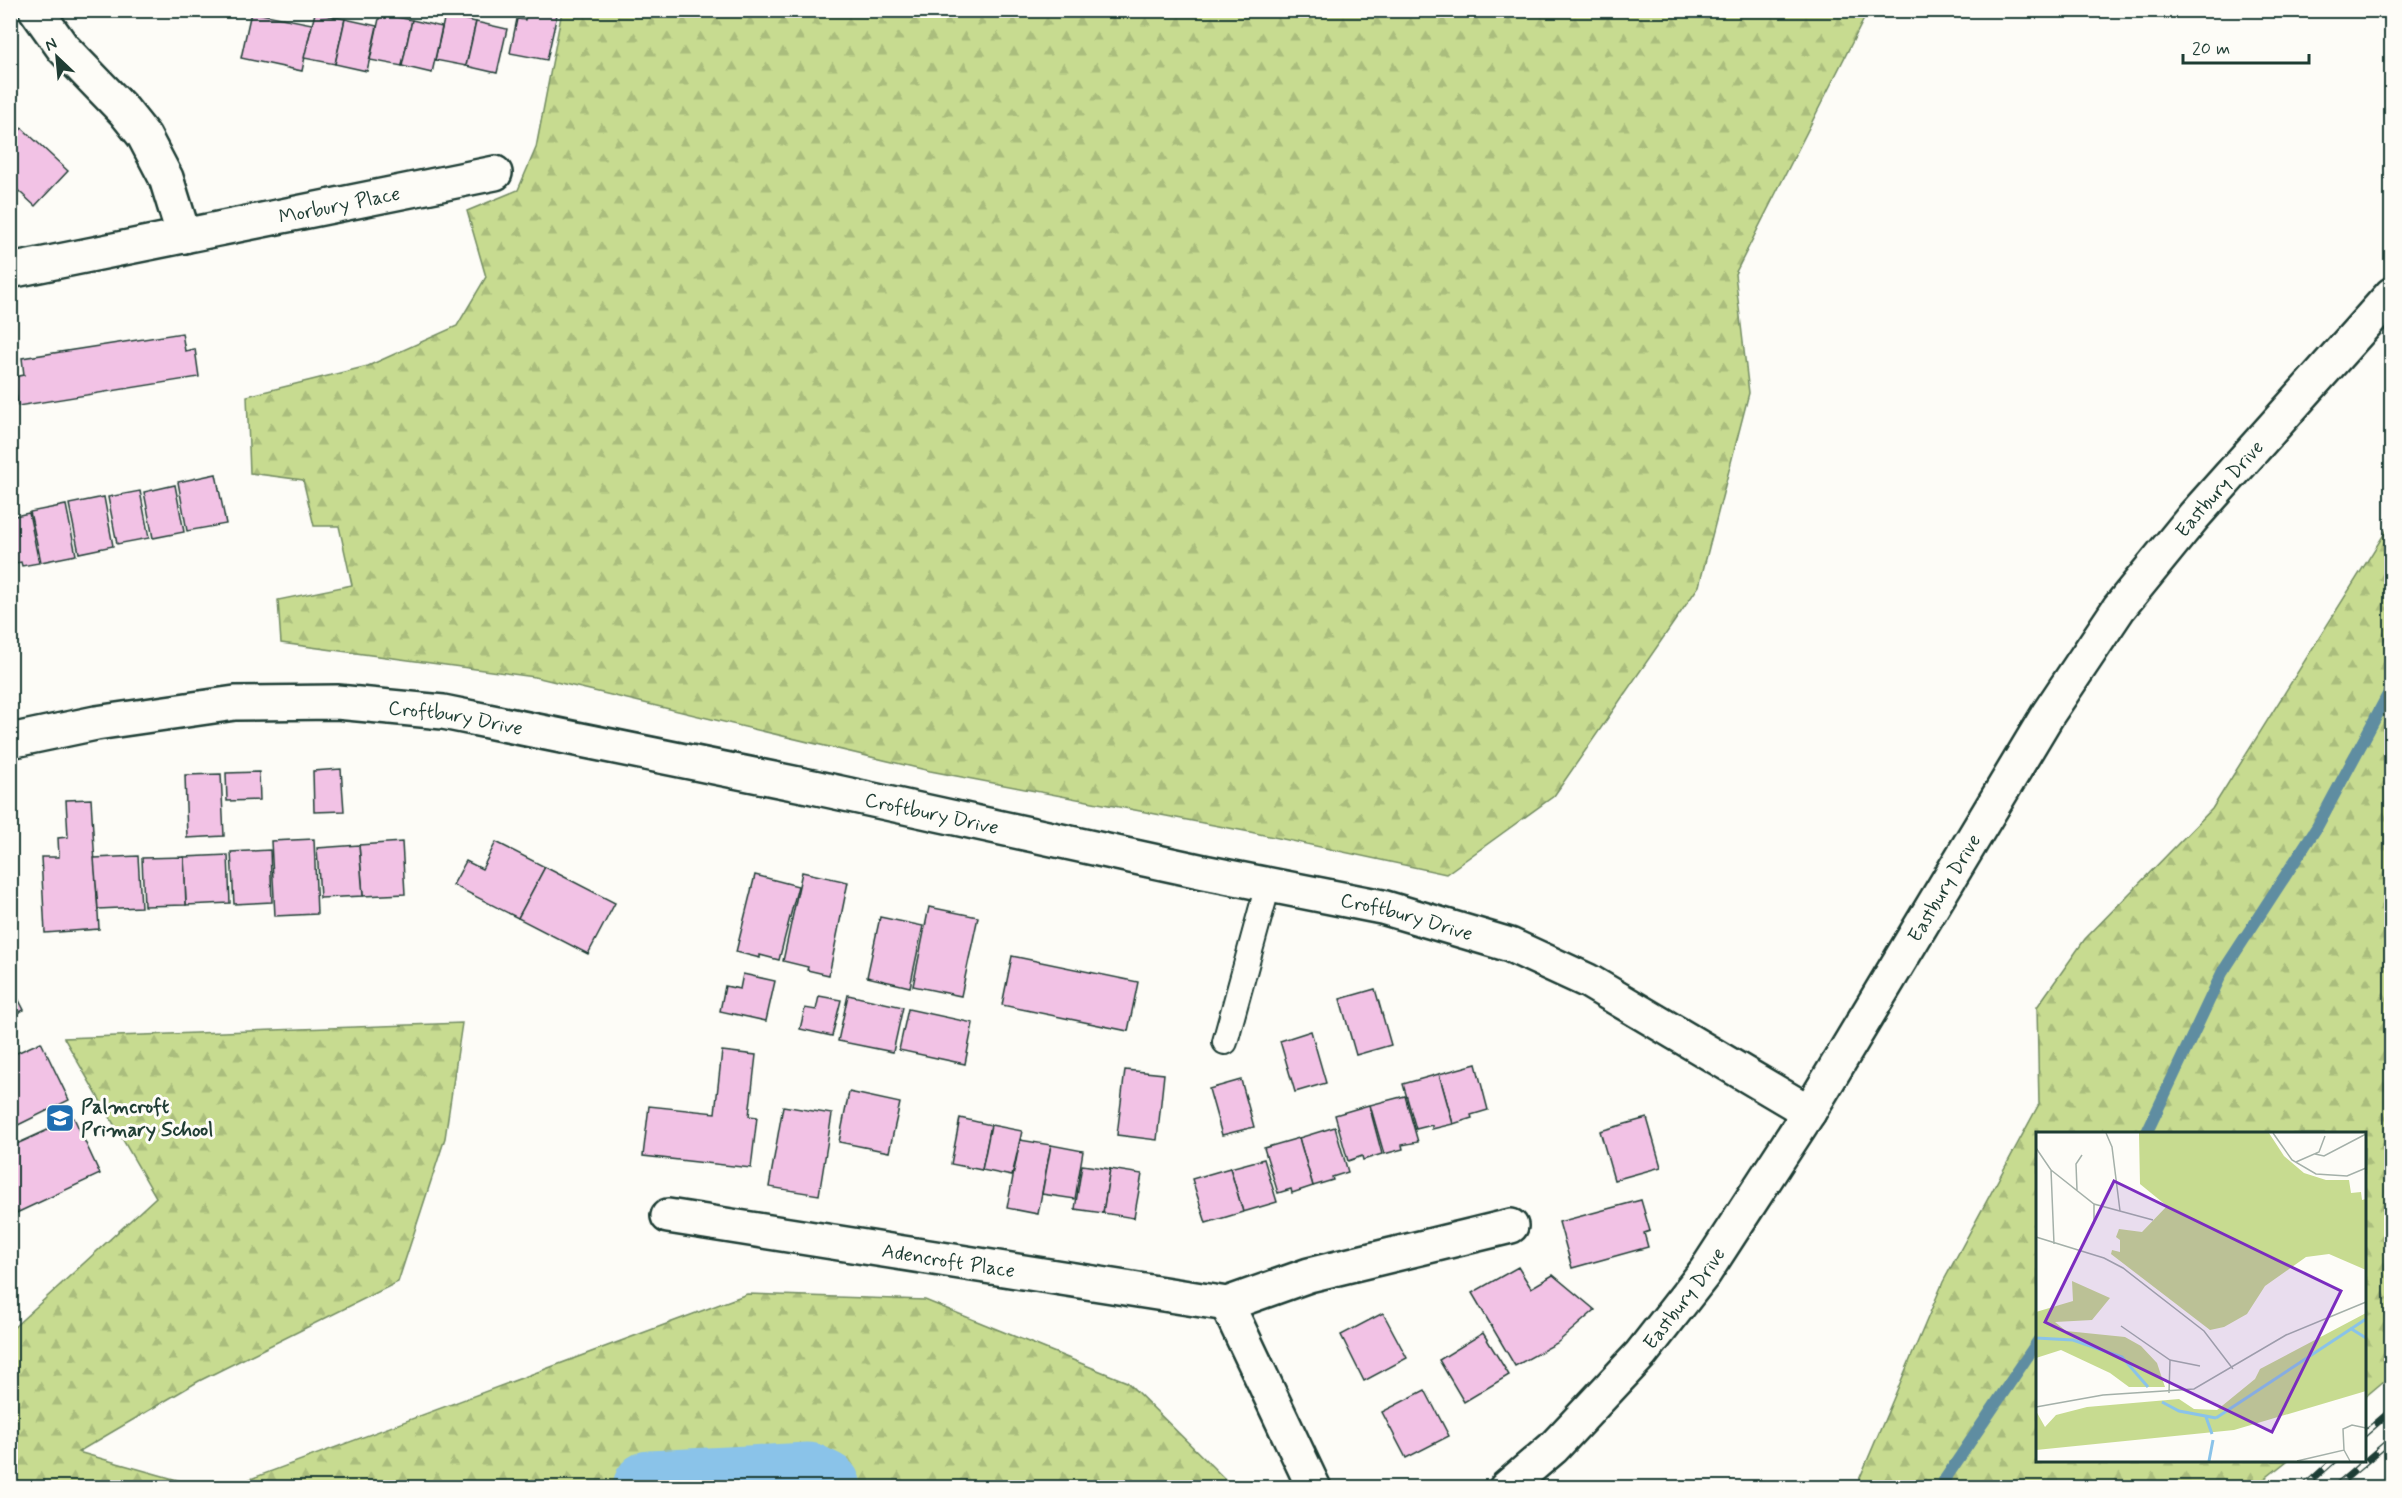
<svg xmlns="http://www.w3.org/2000/svg" width="2402" height="1498" viewBox="0 0 2402 1498" font-family="Mynerve,sans-serif">
  <style>
    .forest { fill: url(#forest-firs); stroke: #738c62; stroke-width: 1.5 }
    .lines { fill: none; stroke-linecap: round; stroke-linejoin: round }
    .stream { stroke: #5f8da1; stroke-width: 12 }
    .river { stroke: #8ac3e9; stroke-width: 75 }
    .building { fill: #f2c2e5; stroke: #1f3d34; stroke-width: 1.5 }
    .lane-casing { stroke: #1f3d34; stroke-width: 28 }
    .street-casing { stroke: #1f3d34; stroke-width: 38 }
    .secondary-casing { stroke: #1f3d34; stroke-width: 38 }
    .lane { stroke: #fdfcf7; stroke-width: 24 }
    .street { stroke: #fdfcf7; stroke-width: 33 }
    .secondary { stroke: #fdfcf7; stroke-width: 33 }
    .rail-casing { stroke: #1f3d34; stroke-width: 7 }
    .rail { stroke: #fdfcf7; stroke-width: 4.5; stroke-dasharray: 14; stroke-linecap: butt }
    .labels { text-anchor: middle; stroke-width: 6; stroke-linejoin: round; paint-order: stroke }
    .street-label { font-size: 20px; fill: #1f3d34; stroke: #fdfcf7 }
    .poi-label { font-size: 20px; font-weight: bold; fill: #1f3d34; stroke: #fdfcf7; text-anchor: start }
    .inset-river { fill: none; stroke: #8ac3e9; stroke-width: 3 }
    .inset-road { fill: none; stroke: #a4b0a9; stroke-width: 1.5 }
    .view { fill: #7b2cbf; fill-opacity: 0.15; stroke: #7b2cbf; stroke-width: 3 }
    .inset-edge { fill: none; stroke: #1f3d34; stroke-width: 3 }
  </style>
  <defs>
    <pattern id="forest-firs" width="22" height="20" patternUnits="userSpaceOnUse" patternTransform="scale(1.5)"><rect width="22" height="20" fill="#c7db90"/><path d="M5 1l3.5 6h-7zM16 11l3.5 6h-7z" fill="#aabd7d"/></pattern>
  </defs>
  <rect width="100%" height="100%" fill="#fdfcf7"/>
  <filter id="ink" filterUnits="userSpaceOnUse"><feTurbulence type="fractalNoise" baseFrequency=".0167" numOctaves="2"/><feDisplacementMap in="SourceGraphic" scale="12" xChannelSelector="R" yChannelSelector="G"/><feConvolveMatrix kernelMatrix="1 2 1 2 8 2 1 2 1" color-interpolation-filters="sRGB"/></filter>
  <g filter="url(#ink)">
    <!-- forest -->
    <g class="forest">
      <polygon points="562,11 562,10 1868,11 1735,274 1749,393 1699,586 1554,796 1446,874 1250,832 930,771 535,677 281,643 278,600 352,585 339,526 314,526 303,480 250,473 247,396 368,366 457,326 486,277 467,211 518,190 536,148"/>
      <polygon points="2391,523 2391,1375 2365,1397 2364,1134 2038,1134 2038,1460 2287,1461 2254,1487 1856,1487 1943,1282 2039,1104 2037,1007 2085,939 2212,809"/>
      <polygon points="462,1023 445,1138 398,1282 199,1381 78,1452 202,1487 11,1487 11,1330 156,1197 64,1038"/>
      <polygon points="747,1294 925,1300 1127,1382 1233,1487 229,1487"/>
    </g>
    <g class="lines">
      <!-- stream -->
      <g class="stream">
        <polyline points="2146,1134 2222,973 2317,827 2392,687"/>
        <polyline points="1939,1488 2038,1341"/>
      </g>
      <!-- river -->
      <polyline class="river" points="650,1488 808,1480 824,1488"/>
    </g>
    <!-- building -->
    <g class="building">
      <polygon points="527,10 558,10 547,60 510,53 517,19 525,20"/>
      <polygon points="251,12 312,24 302,71 241,58"/>
      <polygon points="315,13 345,19 335,64 304,58"/>
      <polygon points="380,14 412,20 402,66 370,60"/>
      <polygon points="445,15 476,22 466,66 435,60"/>
      <polygon points="345,19 377,26 367,71 335,64"/>
      <polygon points="412,20 442,27 432,73 402,66"/>
      <polygon points="476,22 507,29 497,73 466,66"/>
      <polygon points="22,128 68,171 35,206 10,183 10,141"/>
      <polygon points="182,333 185,351 195,349 199,377 18,406 14,377 24,375 22,358"/>
      <polygon points="216,474 226,524 187,531 178,482"/>
      <polygon points="175,485 184,532 153,538 144,492"/>
      <polygon points="140,491 149,538 117,544 108,497"/>
      <polygon points="104,497 113,546 79,553 69,504"/>
      <polygon points="66,505 76,555 41,562 30,512"/>
      <polygon points="29,513 39,563 22,566 21,562 10,564 10,517"/>
      <polygon points="341,769 344,811 314,812 313,771"/>
      <polygon points="259,772 260,800 227,801 226,773"/>
      <polygon points="221,774 224,836 187,838 185,775"/>
      <polygon points="91,799 99,929 45,933 41,857 59,857 58,838 68,837 66,800"/>
      <polygon points="314,839 317,914 275,916 271,841"/>
      <polygon points="402,842 405,894 363,896 359,845"/>
      <polygon points="496,842 545,867 518,918 453,885 466,861 482,869"/>
      <polygon points="359,845 363,896 320,898 317,848"/>
      <polygon points="270,850 272,902 234,904 231,852"/>
      <polygon points="228,855 230,903 186,905 184,857"/>
      <polygon points="138,856 141,907 98,909 94,858"/>
      <polygon points="184,857 186,905 144,906 142,858"/>
      <polygon points="545,867 615,903 588,954 518,918"/>
      <polygon points="802,872 848,882 829,975 807,970 808,967 783,961"/>
      <polygon points="755,875 798,886 779,960 760,955 760,958 736,952"/>
      <polygon points="929,907 978,917 961,996 913,986"/>
      <polygon points="880,917 923,926 910,987 867,977"/>
      <polygon points="1012,956 1138,982 1128,1031 1002,1005"/>
      <polygon points="743,974 775,981 766,1021 720,1011 725,986 740,989"/>
      <polygon points="10,983 24,1010 10,1016"/>
      <polygon points="1375,989 1391,1045 1356,1055 1340,999"/>
      <polygon points="848,995 903,1007 893,1052 838,1041"/>
      <polygon points="819,996 841,1000 832,1036 800,1029 805,1008 816,1010"/>
      <polygon points="908,1009 973,1023 965,1064 899,1050"/>
      <polygon points="1311,1031 1326,1083 1295,1092 1280,1041"/>
      <polygon points="41,1042 69,1100 10,1129 10,1056"/>
      <polygon points="722,1051 756,1055 749,1116 757,1117 751,1168 643,1156 649,1106 715,1113"/>
      <polygon points="1476,1064 1488,1110 1471,1115 1472,1118 1453,1124 1439,1074"/>
      <polygon points="1125,1070 1164,1074 1157,1140 1117,1135"/>
      <polygon points="1439,1074 1453,1124 1432,1129 1432,1125 1416,1129 1403,1084"/>
      <polygon points="1241,1080 1254,1127 1222,1135 1209,1089"/>
      <polygon points="849,1092 900,1103 889,1152 839,1142"/>
      <polygon points="1405,1096 1418,1142 1402,1145 1403,1149 1384,1154 1370,1105"/>
      <polygon points="1369,1105 1382,1154 1363,1160 1362,1156 1348,1161 1335,1115"/>
      <polygon points="783,1106 832,1114 819,1195 769,1187"/>
      <polygon points="74,1118 100,1174 10,1216 10,1147"/>
      <polygon points="960,1118 991,1125 982,1170 951,1164"/>
      <polygon points="1647,1118 1661,1167 1614,1180 1600,1131"/>
      <polygon points="991,1125 1022,1131 1012,1176 982,1170"/>
      <polygon points="1335,1127 1348,1172 1332,1177 1333,1180 1313,1186 1299,1138"/>
      <polygon points="1299,1138 1313,1186 1292,1193 1291,1189 1278,1193 1264,1148"/>
      <polygon points="1020,1140 1051,1145 1038,1214 1007,1208"/>
      <polygon points="1051,1145 1083,1151 1075,1199 1042,1194"/>
      <polygon points="1264,1159 1277,1202 1243,1212 1230,1168"/>
      <polygon points="1082,1165 1110,1169 1103,1213 1075,1209"/>
      <polygon points="1230,1168 1243,1212 1206,1223 1192,1179"/>
      <polygon points="1110,1169 1142,1174 1134,1218 1103,1213"/>
      <polygon points="1641,1200 1650,1231 1644,1233 1648,1247 1572,1268 1559,1222"/>
      <polygon points="1518,1267 1531,1288 1553,1275 1595,1310 1557,1343 1515,1366 1472,1293"/>
      <polygon points="1383,1313 1407,1358 1364,1381 1341,1335"/>
      <polygon points="1483,1333 1509,1375 1464,1402 1439,1360"/>
      <polygon points="1425,1390 1449,1436 1406,1458 1382,1412"/>
    </g>
    <g class="lines">
      <!-- lane casing -->
      <g class="lane-casing">
        <polyline id="lane" points="1225,1042 1268,885"/>
      </g>
      <!-- street casing -->
      <g class="street-casing">
        <g id="street">
          <polyline points="36,10 63,48 124,111 144,136 166,178 184,236"/>
          <path id="s1" d="M10,271L495,173"/>
          <path id="s2" d="M668,1216L1227,1304L1309,1275L1511,1226"/>
          <polyline points="1227,1304 1314,1488"/>
        </g>
      </g>
      <!-- secondary casing -->
      <g class="secondary-casing">
        <g id="secondary">
          <path id="s3" d="M10,741L96,723L235,703L337,702L443,712L813,787L1204,872L1382,907L1510,945L1588,981L1809,1112"/>
          <path id="s4" d="M1506,1488L1553,1448L1641,1354L1705,1272L1809,1112L2048,714L2119,608L2194,516L2392,294"/>
        </g>
      </g>
      <!-- lane -->
      <use href="#lane" class="lane"/>
      <!-- street -->
      <use href="#street" class="street"/>
      <!-- secondary -->
      <use href="#secondary" class="secondary"/>
      <!-- rail casing -->
      <g class="rail-casing">
        <g id="rail">
          <polyline points="2364,1434 2392,1410"/>
          <polyline points="2303,1488 2334,1460"/>
          <polyline points="2334,1488 2392,1439"/>
        </g>
      </g>
      <!-- rail -->
      <use href="#rail" class="rail"/>
    </g>
  </g>
  <!-- icons -->
  <defs>
    <g id="school-square" transform="scale(1.5)"><rect x="-9" y="-9" width="18" height="18" rx="4" fill="#1f6fb2" stroke="#fdfcf7"/><path d="M0-5L7-2L0 1L-7-2ZM-4 1L0 2.5L4 1V4Q0 6-4 4Z" fill="#fff"/></g>
  </defs>
  <g fill-rule="evenodd">
    <use href="#school-square" x="60" y="1118"/>
  </g>
  <g class="labels">
    <!-- street labels -->
    <g class="street-label">
      <text dy="7" stroke="none"><textPath href="#s1" startOffset="336">Morbury Place</textPath></text>
      <text dy="7" stroke="none"><textPath href="#s4" startOffset="1233">Eastbury Drive</textPath></text>
      <text dy="7" stroke="none"><textPath href="#s3" startOffset="450">Croftbury Drive</textPath></text>
      <text dy="7" stroke="none"><textPath href="#s3" startOffset="936">Croftbury Drive</textPath></text>
      <text dy="7" stroke="none"><textPath href="#s4" startOffset="747">Eastbury Drive</textPath></text>
      <text dy="7" stroke="none"><textPath href="#s3" startOffset="1422">Croftbury Drive</textPath></text>
      <text dy="7" stroke="none"><textPath href="#s2" startOffset="284">Adencroft Place</textPath></text>
      <text dy="7" stroke="none"><textPath href="#s4" startOffset="261">Eastbury Drive</textPath></text>
    </g>
    <!-- poi labels -->
    <g class="poi-label">
      <text x="81" y="1113">Palmcroft<tspan x="81" dy="23">Primary School</tspan></text>
    </g>
  </g>
  <!-- overview -->
  <g transform="translate(2036 1132)">
    <rect width="330" height="330" fill="#fdfcf7"/>
    <path d="M103,1H233L248,24L268,41L290,48H313L315,61L325,60L326,68L330,67V138L293,122L270,125L229,154L211,182L188,195L174,198L75,122L76,118L84,120V108L80,105L83,97L106,100L131,74L104,52ZM36,149L74,166L56,188L19,190L30,199L89,205L105,214L121,231L129,255H93L74,241L25,218L0,226V180L37,169ZM330,181V259L198,298L0,318V279L9,295L20,283L51,275L143,267L158,277L181,278L219,247L224,237Z" fill="#c7db90"/>
    <path class="inset-river" d="M314,196L330,206M0,206L37,208L86,225L112,255M126,270L143,279L180,286M170,285L176,302M180,286L330,187M173,329L177,308"/>
    <path class="inset-road" d="M70,1L76,15L84,79M237,1L256,28L280,42L311,44L330,36M0,16L15,38L18,112M279,22L288,24L330,2M260,30L283,20L289,4M15,38L58,72L117,88M41,58L40,32L46,23M58,92V72M0,105L68,126L87,136L168,199L197,237M85,194L134,228L164,234M133,261L134,228M0,275L67,263L158,257L250,203L330,170M308,318L307,297L316,293L330,296M261,329L308,318L314,329"/>
    <path class="view" d="M78,49L305,159L236,300L9,190Z"/>
    <rect width="330" height="330" class="inset-edge"/>
  </g>
  <!-- margin -->
  <rect width="2402" height="1498" fill="none" stroke="#fdfcf7" stroke-width="36"/>
  <rect x="18" y="18" width="2366" height="1462" fill="none" stroke="#1f3d34" stroke-width="2" filter="url(#ink)"/>
  <!-- north arrow -->
  <g transform="translate(57 57) rotate(334)" stroke="#fdfcf7" stroke-width="4.5" paint-order="stroke">
  <path d="M0-4.5L10 22L0 15L-10 22Z" fill="#1f3d34"/>
  <text y="-9" font-size="16" font-weight="bold" text-anchor="middle" fill="#1f3d34">N</text>
  </g>
  <!-- scale -->
  <path d="M2183 54v9h126v-9" fill="none" stroke="#1f3d34" stroke-width="3"/>
  <text x="2192" y="54" font-size="18" fill="#1f3d34" stroke="#fdfcf7" stroke-width="4.5" paint-order="stroke">20 m</text>
</svg>
